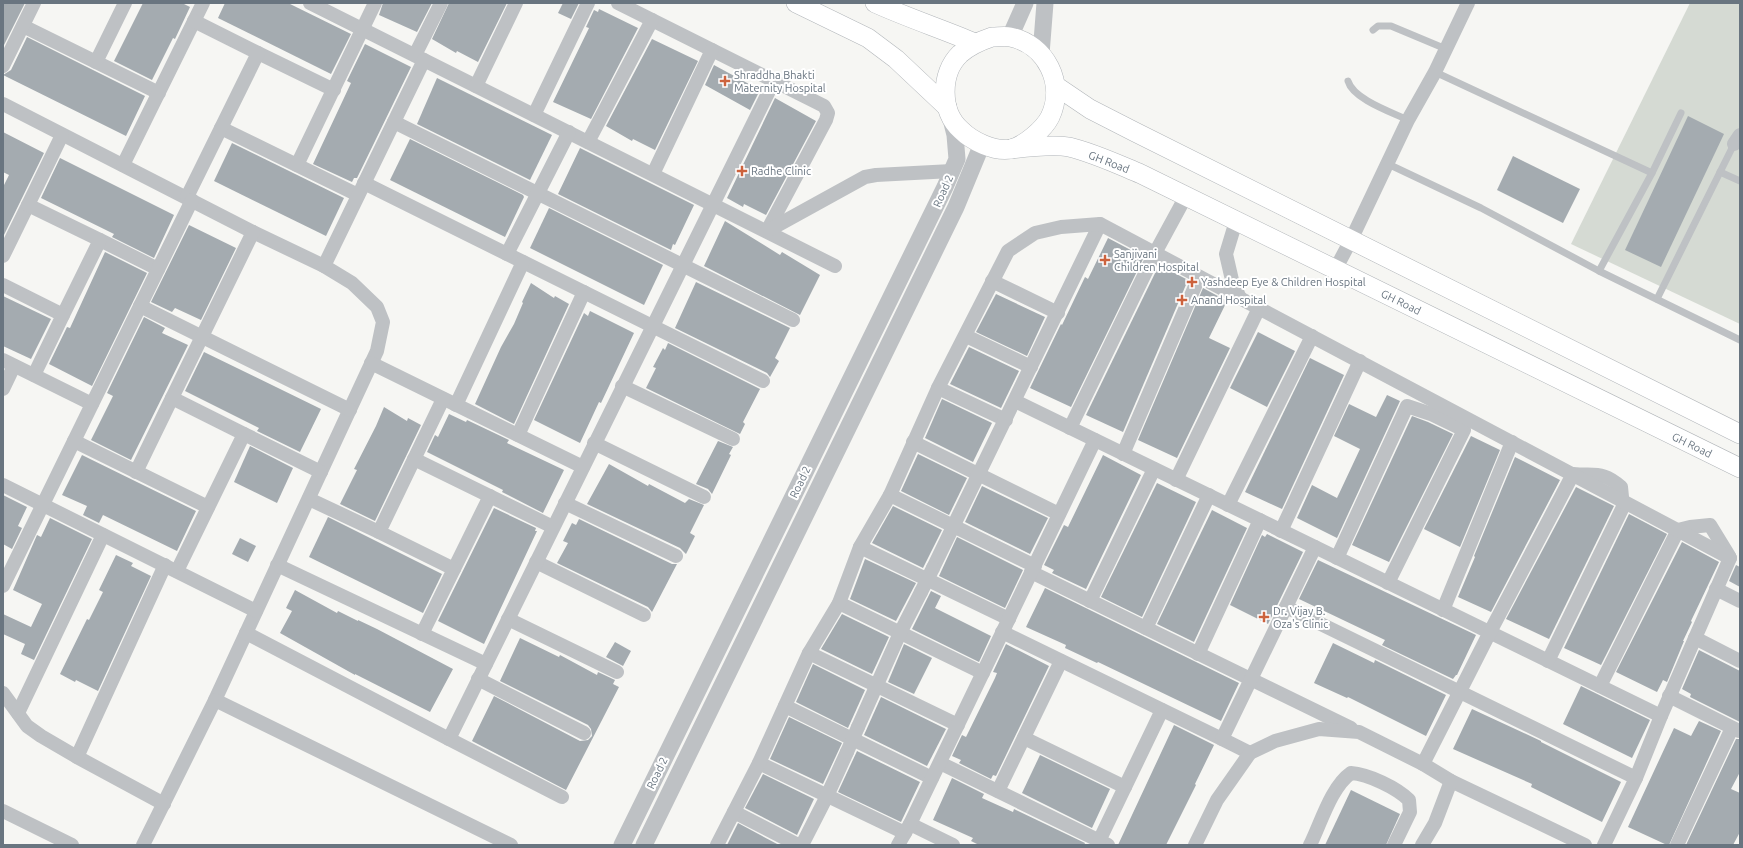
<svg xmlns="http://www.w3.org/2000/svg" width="1743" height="848" viewBox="0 0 1743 848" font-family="Ubuntu,sans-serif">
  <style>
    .green { fill: #d5dad3 }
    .building { fill: #a4abb0 }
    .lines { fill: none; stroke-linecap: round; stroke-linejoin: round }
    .secondary-casing { stroke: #b1b5b9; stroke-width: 20 }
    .service { stroke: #bec1c4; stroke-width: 7 }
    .minor { stroke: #bec1c4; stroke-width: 14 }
    .tertiary { stroke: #bec1c4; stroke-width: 17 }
    .secondary { stroke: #fff; stroke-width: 19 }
    .minor-bridge { stroke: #bec1c4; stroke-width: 14 }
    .poi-dot { fill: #cc623d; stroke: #fff; stroke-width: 1.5 }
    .labels { text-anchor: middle; stroke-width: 4; stroke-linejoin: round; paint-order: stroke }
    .poi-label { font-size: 11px; fill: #697580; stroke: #fff; text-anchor: start }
    .street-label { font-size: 11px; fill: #697580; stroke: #fff }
  </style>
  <rect width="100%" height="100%" fill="#f6f6f3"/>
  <!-- green -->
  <polygon class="green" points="1690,3 1740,3 1740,324 1571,244"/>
  <!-- building -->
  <g class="building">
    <polygon points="3,3 25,3 3,47"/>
    <polygon points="143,3 182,3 190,7 175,39 173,38 152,80 114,61"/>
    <polygon points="225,3 288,3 351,34 331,74 218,18"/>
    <polygon points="383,3 432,3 417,32 379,15"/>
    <polygon points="449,3 507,3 478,62 457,51 456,53 432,39"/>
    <polygon points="563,3 579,3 571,19 558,13"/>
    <polygon points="599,9 638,28 591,119 553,102 589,28 586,27 594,10 598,12"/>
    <polygon points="27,37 145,96 126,136 3,75 11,70"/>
    <polygon points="652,39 698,61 655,150 633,139 632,141 606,126"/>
    <polygon points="365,44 411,67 357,178 354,178 352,182 313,164 351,83 347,81"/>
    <polygon points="714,65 760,90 750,110 705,85"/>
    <polygon points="437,78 552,135 530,180 417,124"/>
    <polygon points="775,98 816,121 766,215 744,204 743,207 727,198"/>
    <polygon points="1688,116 1724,134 1661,267 1625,250"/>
    <polygon points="3,132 44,153 3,237 3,187 9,175 3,172"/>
    <polygon points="410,139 523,195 524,197 505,237 390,180"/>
    <polygon points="232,143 344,198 326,236 214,181"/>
    <polygon points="580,148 694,205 675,245 673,244 671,250 558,194"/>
    <polygon points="1513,156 1580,189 1563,223 1497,190"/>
    <polygon points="60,158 174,215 154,258 112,237 114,234 41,198"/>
    <polygon points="549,208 663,265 644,305 530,248"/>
    <polygon points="725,221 780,255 782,252 820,275 800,315 704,266"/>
    <polygon points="189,225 236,248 201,320 175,308 172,312 151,302"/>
    <polygon points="1108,238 1144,257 1071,407 1030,388 1061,324 1062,325 1085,277 1088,279"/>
    <polygon points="105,252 147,273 92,386 49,364 67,327 70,328"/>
    <polygon points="1159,265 1188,280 1123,432 1086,415"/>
    <polygon points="696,282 790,328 775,358 779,361 770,377 767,373 675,328"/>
    <polygon points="531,283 554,298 555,296 569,304 514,424 475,404 501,347 514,324 523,303 522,302"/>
    <polygon points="1203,288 1227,301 1209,338 1230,348 1177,458 1138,440"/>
    <polygon points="996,294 1045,317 1027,356 976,332"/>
    <polygon points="3,296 51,319 31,359 3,346"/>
    <polygon points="590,311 634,333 601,403 599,402 580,443 534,420 584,313 588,316"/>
    <polygon points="144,317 165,328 162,333 188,345 131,460 91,440 113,396 107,393"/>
    <polygon points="1258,332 1295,351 1267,407 1230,388"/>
    <polygon points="668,343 760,389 743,422 745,424 740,434 646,388 656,368 653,367 663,348 665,350"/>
    <polygon points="969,347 1019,371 1001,408 950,384"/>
    <polygon points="204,352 321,409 300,452 257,431 259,428 185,391"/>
    <polygon points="1310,358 1344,375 1282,509 1245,492"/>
    <polygon points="1387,395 1400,401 1337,538 1297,518 1312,485 1337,498 1360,449 1334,436 1349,404 1376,417"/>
    <polygon points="942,399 992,423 973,462 925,438"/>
    <polygon points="384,407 407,421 408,418 421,425 375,521 340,504 357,470 354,469 376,426"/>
    <polygon points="449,414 466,422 467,420 509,440 507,443 564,470 543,513 502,492 503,490 427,452 435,435 438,437"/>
    <polygon points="1412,416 1428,422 1453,434 1389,562 1352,545"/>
    <polygon points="1471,436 1500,450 1460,547 1424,529"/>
    <polygon points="718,441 733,447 729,454 731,455 712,494 708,489 696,484"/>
    <polygon points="250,446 293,468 277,503 234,482"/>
    <polygon points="918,454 967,478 949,515 901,491"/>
    <polygon points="82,455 196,511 177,551 103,515 99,523 83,515 87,506 62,495"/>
    <polygon points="1103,455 1141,475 1086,589 1052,573 1054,570 1044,565 1064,525 1068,527"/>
    <polygon points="1515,457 1560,480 1491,612 1458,597 1475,557 1474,556"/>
    <polygon points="609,464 648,486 649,484 685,503 689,499 704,505 690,533 695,536 686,554 680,548 587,504"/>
    <polygon points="1157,483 1196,502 1142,617 1101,597"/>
    <polygon points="982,486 1048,518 1030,554 965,522"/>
    <polygon points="1576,487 1614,506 1549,639 1506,619"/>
    <polygon points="3,495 27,507 18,526 22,528 12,549 3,544"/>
    <polygon points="893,506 942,530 923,568 872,543"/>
    <polygon points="494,508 536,528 535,531 537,531 484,644 438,621"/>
    <polygon points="1212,510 1247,528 1194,642 1157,624"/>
    <polygon points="1629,514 1667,534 1601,665 1564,648"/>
    <polygon points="328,517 442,574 423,613 309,557"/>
    <polygon points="50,518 92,539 34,660 21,654 25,644 3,634 3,614 31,627 42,604 13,590 37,535 41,537"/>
    <polygon points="579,519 672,564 677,564 652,612 648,607 557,563 568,543 563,541 572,523 576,525"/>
    <polygon points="1267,534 1303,552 1268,624 1230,605 1262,535 1265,537"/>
    <polygon points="957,537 1023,570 1005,608 939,576"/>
    <polygon points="240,538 256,546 248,562 232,554"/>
    <polygon points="1682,542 1719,562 1691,621 1692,622 1683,641 1684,641 1667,682 1663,680 1657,692 1616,672"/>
    <polygon points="116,555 133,563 131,566 151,576 98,691 76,680 75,682 60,674 87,619 89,620 103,592 99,590"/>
    <polygon points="865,559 916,583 896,621 850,599"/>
    <polygon points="1318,560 1476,635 1457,675 1456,675 1453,679 1382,645 1385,640 1299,599"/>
    <polygon points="1736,565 1740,567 1740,587 1729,581"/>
    <polygon points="1045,588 1239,683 1221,721 1098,662 1097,663 1065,648 1066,645 1026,627"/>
    <polygon points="295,590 337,613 338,611 358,621 358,620 377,629 453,669 430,712 355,674 355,675 280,633 292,611 286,608"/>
    <polygon points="931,591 941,596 935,608 991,636 979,662 912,629"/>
    <polygon points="842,614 889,637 872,674 821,649"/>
    <polygon points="520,638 559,657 560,655 597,675 598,672 615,680 613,684 619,687 566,790 472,741 494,696 580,741 588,740 592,736 591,729 588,725 500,681"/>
    <polygon points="615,642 631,651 623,666 606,657"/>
    <polygon points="1333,643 1374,663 1375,660 1446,695 1426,736 1348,697 1347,698 1314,683"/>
    <polygon points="904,644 932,658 914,694 888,682"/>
    <polygon points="1006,644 1049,666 996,776 993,775 991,779 959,763 961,760 952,756 962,735 966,737 995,678 997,673 993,672"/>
    <polygon points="1699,650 1740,671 1740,722 1690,697 1691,694 1682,689"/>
    <polygon points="813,664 865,690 848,728 796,702"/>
    <polygon points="1581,686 1650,720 1632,758 1563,724"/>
    <polygon points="881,697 946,729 927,766 864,735"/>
    <polygon points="1472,709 1541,741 1541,742 1621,782 1602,822 1531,787 1532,784 1453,749"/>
    <polygon points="789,717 842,743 823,784 770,759"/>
    <polygon points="1699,721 1721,731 1669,845 1667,845 1628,827 1674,728 1691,736"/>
    <polygon points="1174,725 1214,745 1195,784 1196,785 1166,845 1118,845"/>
    <polygon points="1736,739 1740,739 1740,772 1731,789 1740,793 1740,832 1733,845 1686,845"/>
    <polygon points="857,751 920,782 901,822 838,792"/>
    <polygon points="1040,755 1110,789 1092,828 1022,793"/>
    <polygon points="763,774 814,799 797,835 745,808"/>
    <polygon points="952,778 984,794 982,798 1013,812 1014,809 1085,843 1084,845 979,845 971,841 973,838 933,820"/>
    <polygon points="1351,790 1400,814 1386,845 1325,845"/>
    <polygon points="738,823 779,845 727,845"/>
  </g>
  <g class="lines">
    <!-- secondary casing -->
    <g class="secondary-casing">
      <g id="secondary">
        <polyline points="796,3 868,38 896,59 947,107"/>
        <path d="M875,3C908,18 942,29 975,43"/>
        <path d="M992,37C998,37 1005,36 1010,37C1046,44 1066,84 1050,117C1044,129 1024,146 1011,149C994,152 972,141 961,130C940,112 940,73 960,54C970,45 980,41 992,37Z"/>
        <polyline points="1056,86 1090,109 1135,132 1740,434"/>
        <path d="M1011,149C1028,147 1052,144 1069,147C1094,153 1117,164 1141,174L1740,468"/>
      </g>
    </g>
    <!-- service -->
    <g class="service">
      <polyline points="1373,30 1378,26 1391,26 1446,49"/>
      <polyline points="1435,72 1652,173 1599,271"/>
      <path d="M1348,81C1353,99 1391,112 1408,120"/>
      <polyline points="1388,164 1481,208 1599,271 1740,340"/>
      <polyline points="1720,172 1740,181"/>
      <polyline points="1652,173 1681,113"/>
      <polyline points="1657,299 1734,144"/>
    </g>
    <!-- minor -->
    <g class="minor">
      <polyline points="310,3 835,266"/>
      <polyline points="618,3 824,106 828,113 826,120 767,231"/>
      <polyline points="23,26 159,93"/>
      <polyline points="258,53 334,90"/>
      <polyline points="415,55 441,3"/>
      <polyline points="96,62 125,3"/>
      <polyline points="3,66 34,3"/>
      <polyline points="476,86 516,3"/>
      <polyline points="3,104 253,232 324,266 352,283 377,307 383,322 377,351 215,700 143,845"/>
      <polyline points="534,115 588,3"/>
      <polyline points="394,122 793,320"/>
      <polyline points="221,128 358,195"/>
      <polyline points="588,142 652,20"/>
      <polyline points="1734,144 1740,135"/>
      <polyline points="123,165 203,3"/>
      <polyline points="297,165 375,3"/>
      <polyline points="653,174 712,50"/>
      <polyline points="364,183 763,381"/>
      <polyline points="187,197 258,53 194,21"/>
      <polyline points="1236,221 1226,254 1232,280 1240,298"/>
      <polyline points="767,231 865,177 876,175 952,171"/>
      <polyline points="100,240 158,269"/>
      <polyline points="507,254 569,132"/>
      <polyline points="3,256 28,205"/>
      <polyline points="324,266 424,60"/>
      <polyline points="1335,270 1351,240 1408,120 1435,72 1468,3"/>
      <polyline points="992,281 1058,313"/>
      <polyline points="3,285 63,315 100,240 28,205 62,135"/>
      <polyline points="140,306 350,410"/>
      <polyline points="966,336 1031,367"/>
      <polyline points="3,360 92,404"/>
      <polyline points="371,363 583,467"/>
      <polyline points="34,375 63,315"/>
      <polyline points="622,386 733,439"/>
      <polyline points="938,388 1006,420"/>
      <polyline points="3,389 14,366"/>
      <polyline points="1015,401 1315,547"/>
      <polyline points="456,405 523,262"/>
      <polyline points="1070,428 1155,253 1186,196"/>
      <polyline points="244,434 321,472"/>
      <polyline points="518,435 584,292"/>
      <polyline points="74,441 208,507"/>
      <polyline points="913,442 1059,514"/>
      <polyline points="594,443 704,497"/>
      <polyline points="1123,454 1199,277"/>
      <polyline points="414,459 553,527"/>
      <polyline points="136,472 172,398"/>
      <polyline points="1176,480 1259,308"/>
      <polyline points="3,485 256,611"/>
      <polyline points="890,495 1035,566"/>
      <polyline points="309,499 379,532"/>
      <polyline points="565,503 676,556"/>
      <polyline points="1228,505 1312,336"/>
      <polyline points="1281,531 1360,361"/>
      <polyline points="860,547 1009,619"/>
      <polyline points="1337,558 1407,406 1431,414 1464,430 1388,583"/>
      <polyline points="536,562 644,615"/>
      <polyline points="277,565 486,664"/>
      <polyline points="933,568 1100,224"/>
      <polyline points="454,569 490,496"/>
      <polyline points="177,571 244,434 172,398 253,232"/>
      <polyline points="1031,572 1351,728"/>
      <polyline points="3,586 192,200"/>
      <polyline points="1716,589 1740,601"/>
      <polyline points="1090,601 1154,469"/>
      <polyline points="839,603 983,673"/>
      <polyline points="1286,607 1636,778 1604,845"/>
      <polyline points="1443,610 1512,442"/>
      <polyline points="508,619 617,672"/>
      <polyline points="1146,628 1209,495"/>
      <polyline points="1002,632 1222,739"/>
      <polyline points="246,633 449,739 774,81"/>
      <polyline points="422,634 454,569 379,532 443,399"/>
      <polyline points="1695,638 1740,661"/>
      <polyline points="809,653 958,725"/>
      <polyline points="1198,654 1260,520"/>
      <polyline points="478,679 584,733"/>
      <polyline points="1600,686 1678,530 1690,527 1710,525 1729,556"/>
      <polyline points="3,693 27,726 41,736 77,757 164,804"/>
      <polyline points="1669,696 1739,731"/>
      <polyline points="215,700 511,845"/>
      <polyline points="785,706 932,778"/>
      <polyline points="18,713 103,535"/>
      <polyline points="858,727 900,633 921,592"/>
      <polyline points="1024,738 1125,787"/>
      <polyline points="449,739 562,797"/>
      <polyline points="1250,753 1222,739 1315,547 1661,716"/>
      <polyline points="77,757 165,565"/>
      <polyline points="759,763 905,833"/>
      <polyline points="940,763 1108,845"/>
      <path d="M1423,764L1490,632L1573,474C1596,476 1603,471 1621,487L1623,507L1548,661"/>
      <polyline points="1636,778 1661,716 1730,558"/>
      <polyline points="998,791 1061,661"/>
      <polyline points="3,811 72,845"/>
      <polyline points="734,812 798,845"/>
      <polyline points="910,824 953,845"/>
      <polyline points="1099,841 1162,710"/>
      <polyline points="717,845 759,763 809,653 839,603 860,547 890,495 938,388 1008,251 1035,233 1061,227 1100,224 1730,558"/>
      <polyline points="802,845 827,796 847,752"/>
      <polyline points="898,845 910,824 1095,440"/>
      <polyline points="1195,845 1217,800 1250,753 1275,741 1319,729 1359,732 1423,764 1451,781 1585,845"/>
      <path d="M1310,845C1321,823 1331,787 1351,773C1368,774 1397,788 1409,800L1410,812L1394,845"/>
      <polyline points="1422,845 1435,823 1451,781"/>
      <polyline points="1677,845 1732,728"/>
    </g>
    <!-- tertiary -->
    <g class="tertiary">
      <polyline points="1010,37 1025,3"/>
      <polyline points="1041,54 1045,3"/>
      <polyline points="622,845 945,187 957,159 955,135 950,115"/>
      <polyline points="644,845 956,207 982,144"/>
    </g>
    <!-- secondary -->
    <use href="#secondary" class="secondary"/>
    <!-- minor-bridge -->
    <g class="minor-bridge">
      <polyline points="921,592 933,568"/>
      <polyline points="847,752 858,727"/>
    </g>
  </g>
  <!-- markers -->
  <g class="poi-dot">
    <path d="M723 75h4v4h4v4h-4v4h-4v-4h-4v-4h4z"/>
    <path d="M740 165h4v4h4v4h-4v4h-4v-4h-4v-4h4z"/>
    <path d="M1103 254h4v4h4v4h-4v4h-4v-4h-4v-4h4z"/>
    <path d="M1190 276h4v4h4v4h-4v4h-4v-4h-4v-4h4z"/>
    <path d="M1180 294h4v4h4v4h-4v4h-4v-4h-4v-4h4z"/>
    <path d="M1262 611h4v4h4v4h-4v4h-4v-4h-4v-4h4z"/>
  </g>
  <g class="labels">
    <!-- poi labels -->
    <g class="poi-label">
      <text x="734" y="79">Shraddha Bhakti<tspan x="734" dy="13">Maternity Hospital</tspan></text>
      <text x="751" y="175">Radhe Clinic</text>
      <text x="1114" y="258">Sanjivani<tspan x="1114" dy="13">Children Hospital</tspan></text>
      <text x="1201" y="286">Yashdeep Eye &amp; Children Hospital</text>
      <text x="1191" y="304">Anand Hospital</text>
      <text x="1273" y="615">Dr. Vijay B.<tspan x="1273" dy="13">Oza's Clinic</tspan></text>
    </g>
    <!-- street labels -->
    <g class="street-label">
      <text transform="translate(1109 162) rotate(21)" y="4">GH Road</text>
      <text transform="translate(943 191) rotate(-66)" y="4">Road 2</text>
      <text transform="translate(1401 302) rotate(26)" y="4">GH Road</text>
      <text transform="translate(1692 445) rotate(26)" y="4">GH Road</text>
      <text transform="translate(800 482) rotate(-64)" y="4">Road 2</text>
      <text transform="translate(657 773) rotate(-64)" y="4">Road 2</text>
    </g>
  </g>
  <!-- border -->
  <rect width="1743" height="848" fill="none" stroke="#697580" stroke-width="8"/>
</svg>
